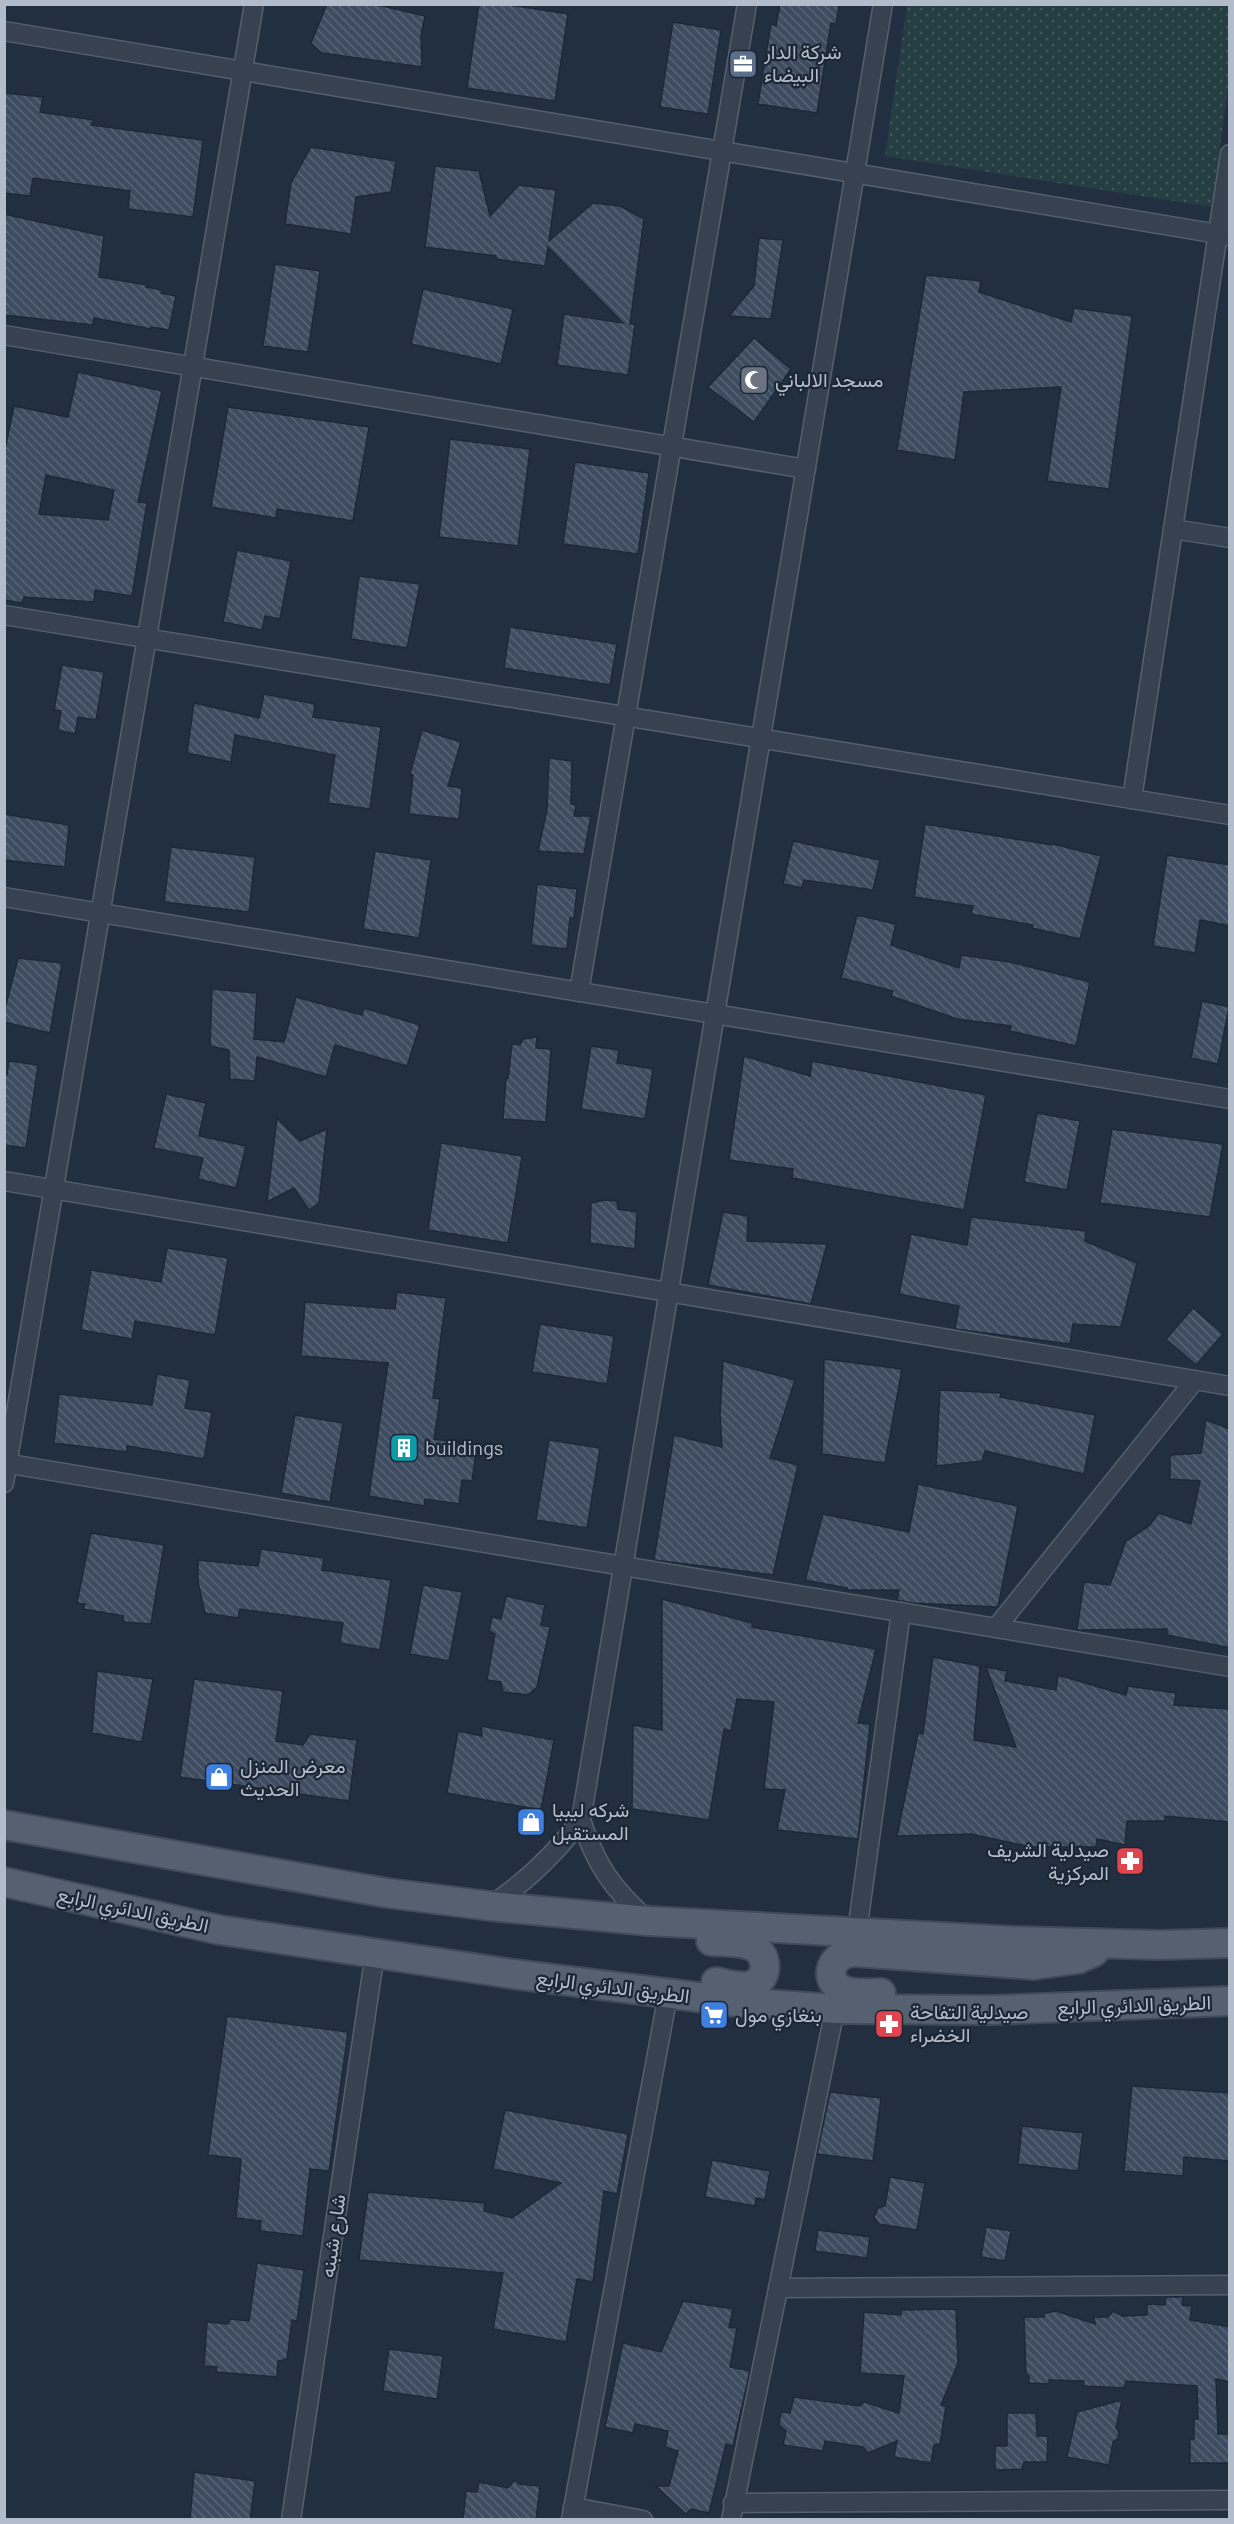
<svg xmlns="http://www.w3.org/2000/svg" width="1234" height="2524" viewBox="0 0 1234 2524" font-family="Barlow,Vazirmatn,sans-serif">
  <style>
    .park { fill: url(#park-dots) }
    .building { fill: url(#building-back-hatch); stroke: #1e2837; stroke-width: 1.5; fill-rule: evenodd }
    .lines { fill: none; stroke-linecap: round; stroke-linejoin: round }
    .street-casing { stroke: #555f6e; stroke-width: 21 }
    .primary-casing { stroke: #404a59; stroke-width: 32 }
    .street { stroke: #374150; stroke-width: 18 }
    .primary { stroke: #556070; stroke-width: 28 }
    .labels { text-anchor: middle; stroke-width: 4.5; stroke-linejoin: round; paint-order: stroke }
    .poi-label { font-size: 20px; fill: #b3bccb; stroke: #1c2635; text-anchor: start }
    .street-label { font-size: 20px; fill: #b3bccb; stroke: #1c2635 }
  </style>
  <defs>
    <pattern id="park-dots" width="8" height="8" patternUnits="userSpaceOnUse" patternTransform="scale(1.5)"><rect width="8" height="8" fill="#253e42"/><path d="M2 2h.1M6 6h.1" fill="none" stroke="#42585c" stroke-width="1.8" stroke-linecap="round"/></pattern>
    <pattern id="building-back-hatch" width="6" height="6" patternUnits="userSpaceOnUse" patternTransform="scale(1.5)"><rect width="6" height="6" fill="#3e4c61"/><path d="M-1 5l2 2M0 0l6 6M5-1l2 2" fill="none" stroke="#586476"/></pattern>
  </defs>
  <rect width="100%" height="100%" fill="#222f41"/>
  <!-- park -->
  <polygon class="park" points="907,5 1229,5 1229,80 1212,207 885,156"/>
  <!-- building -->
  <g class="building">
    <polygon points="327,4 374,4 425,16 421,35 422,67 322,53 311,43"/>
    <polygon points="479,4 504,4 568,14 555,101 467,88"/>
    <polygon points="780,4 839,4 836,24 831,23 817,113 758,104 771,24 776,26"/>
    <polygon points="673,22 721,30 708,114 660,107"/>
    <polygon points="4,93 43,97 40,112 94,120 91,125 203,140 193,217 128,209 130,191 33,178 30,196 4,193"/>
    <polygon points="311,147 396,161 391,192 356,197 351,234 285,224 291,183"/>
    <polygon points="435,166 479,171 490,216 519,185 556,190 549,241 593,203 620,206 644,219 630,324 635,324 628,375 557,365 564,314 623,323 548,247 545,266 496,259 496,256 425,247"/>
    <polygon points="4,214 104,236 99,277 147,285 146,287 162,290 161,293 176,296 169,330 151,327 151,329 94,318 93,325 4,315"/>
    <polygon points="759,238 783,240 771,319 729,316 754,286"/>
    <polygon points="275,264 320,271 308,352 263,346"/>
    <polygon points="926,275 981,281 979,292 1071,322 1074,308 1132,316 1109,489 1047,481 1061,387 964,392 955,460 897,450"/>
    <polygon points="423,289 513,309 501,364 411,344"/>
    <polygon points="754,338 791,369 754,422 708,387"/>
    <path d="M78,372L162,391L138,502L147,503L132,596L95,590L94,602L24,597L22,603L4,600V454L14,406L68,417ZM46,475L114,490L108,520L39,514Z"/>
    <polygon points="228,407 369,427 353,521 277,509 276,518 211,507"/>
    <polygon points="450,439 530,449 518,546 439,537"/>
    <polygon points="575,462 649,473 638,554 563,544"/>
    <polygon points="237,550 291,561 280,619 265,616 262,630 223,622"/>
    <polygon points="359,576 420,584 407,648 351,639"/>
    <polygon points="510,627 617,644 610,685 504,668"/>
    <polygon points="62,665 104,672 96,720 78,717 75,734 58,730 61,711 54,710"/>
    <polygon points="264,694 315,704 313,717 381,727 370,809 328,803 335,755 235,735 231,762 187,753 194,703 259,718"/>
    <polygon points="422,730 461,742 448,786 462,788 459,819 409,814 413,775 410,774"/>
    <polygon points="549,758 572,761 571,804 576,805 574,816 591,816 584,854 538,851 547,810"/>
    <polygon points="4,814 69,825 65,867 4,860"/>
    <polygon points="925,824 1052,845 1053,844 1101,856 1080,939 1032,928 1033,925 971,914 973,906 914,897"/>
    <polygon points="793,841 880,860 873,890 804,880 802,888 783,884"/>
    <polygon points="171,847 255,857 249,912 164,902"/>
    <polygon points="375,851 431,860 419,938 363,929"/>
    <polygon points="1167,855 1230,865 1230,926 1200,920 1195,953 1153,946"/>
    <polygon points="537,884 577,889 574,918 570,918 567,949 531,945"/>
    <polygon points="857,915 896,924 891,945 959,968 961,955 1010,962 1090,982 1076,1046 1010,1031 1011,1026 957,1019 891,996 893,991 841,978"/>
    <polygon points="18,958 62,963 50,1033 4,1022 4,1013"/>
    <polygon points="212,989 257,993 254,1039 284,1042 296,997 362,1015 364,1008 420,1025 407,1066 335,1045 326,1077 257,1057 255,1081 230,1079 229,1050 210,1046"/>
    <polygon points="1202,1001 1229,1007 1218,1064 1191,1058"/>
    <polygon points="537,1037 536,1048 551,1049 546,1122 503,1119 506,1078 508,1078 512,1044 520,1045 523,1039"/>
    <polygon points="591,1046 619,1050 617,1063 653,1069 645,1119 581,1109"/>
    <polygon points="744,1056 810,1076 812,1061 986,1095 964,1210 792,1178 793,1169 729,1160"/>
    <polygon points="9,1061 38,1065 26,1148 4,1145 4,1075 7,1075"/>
    <polygon points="166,1094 206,1103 199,1136 246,1146 236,1188 198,1179 203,1158 154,1148"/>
    <polygon points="1037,1113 1080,1121 1067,1190 1024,1182"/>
    <polygon points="277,1118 300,1141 327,1129 319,1203 309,1210 294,1188 267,1202"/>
    <polygon points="1112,1129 1223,1144 1210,1217 1100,1203"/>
    <polygon points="441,1143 522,1156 508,1243 428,1230"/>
    <polygon points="605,1200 617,1201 618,1209 637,1212 635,1249 590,1243 591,1203"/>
    <polygon points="723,1212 748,1216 747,1241 827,1244 811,1304 708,1285"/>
    <polygon points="971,1217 1086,1231 1085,1241 1137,1263 1121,1327 1073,1324 1070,1344 955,1329 959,1306 899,1294 911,1234 967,1245"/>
    <polygon points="167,1248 228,1258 215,1335 135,1321 132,1339 81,1330 91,1270 161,1282"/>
    <polygon points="397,1292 446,1298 433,1398 440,1399 434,1439 477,1445 472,1481 462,1480 459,1504 425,1499 424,1506 369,1496 388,1363 301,1356 305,1302 395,1309"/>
    <polygon points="1193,1308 1223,1334 1196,1365 1166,1339"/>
    <polygon points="540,1324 614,1336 607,1384 532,1372"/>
    <polygon points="824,1359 902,1369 885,1463 822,1454"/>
    <polygon points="723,1361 795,1380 770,1458 798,1465 773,1575 654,1560 674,1435 722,1447 720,1414"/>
    <polygon points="157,1374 190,1380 185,1408 212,1412 204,1459 127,1446 127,1452 54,1443 59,1394 152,1405"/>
    <polygon points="940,1390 1001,1393 1000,1397 1095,1415 1084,1474 985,1451 982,1461 936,1466"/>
    <polygon points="295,1415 343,1423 330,1502 281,1493"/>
    <polygon points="1206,1420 1230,1429 1230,1648 1167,1635 1167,1629 1077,1630 1084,1582 1110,1585 1126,1541 1149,1526 1159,1513 1191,1524 1200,1481 1170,1479 1170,1455 1201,1453"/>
    <polygon points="549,1440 600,1448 587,1528 536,1520"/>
    <polygon points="918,1484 1018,1506 998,1607 912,1603 897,1600 899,1590 847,1590 847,1588 805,1580 823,1514 909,1532"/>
    <polygon points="91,1533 164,1545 151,1624 124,1622 123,1616 83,1609 85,1604 77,1603"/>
    <polygon points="261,1549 324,1558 322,1570 391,1580 380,1650 340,1643 343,1623 240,1609 238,1618 205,1613 198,1582 198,1560 258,1566"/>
    <polygon points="423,1585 462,1592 449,1661 410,1654"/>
    <polygon points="506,1596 545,1605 541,1625 550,1627 537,1687 528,1695 503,1692 501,1682 487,1680 495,1634 489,1631 492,1617 501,1619"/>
    <polygon points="662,1599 752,1623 752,1627 876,1649 858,1723 870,1724 858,1839 777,1830 785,1790 764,1789 774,1702 737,1699 731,1731 724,1729 709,1820 632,1809 633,1725 662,1730"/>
    <polygon points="933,1657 980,1666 974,1740 1016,1747 986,1667 1007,1671 1005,1681 1056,1690 1058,1675 1126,1695 1128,1686 1176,1693 1174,1705 1230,1709 1230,1822 1165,1816 1165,1821 1127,1821 1125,1845 1097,1839 1096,1847 1031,1847 971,1834 897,1836 918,1733 923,1734"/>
    <polygon points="97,1671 153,1679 142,1742 92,1733"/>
    <polygon points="194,1679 283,1691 276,1741 303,1745 310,1734 357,1740 349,1801 180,1777"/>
    <polygon points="481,1726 554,1740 541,1810 447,1793 458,1731 482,1736"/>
    <polygon points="227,2016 348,2032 329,2171 310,2169 303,2236 260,2231 261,2221 236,2218 241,2159 208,2155"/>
    <polygon points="1132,2086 1230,2093 1230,2161 1184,2157 1183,2176 1124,2171"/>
    <polygon points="830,2092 881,2098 873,2161 817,2154"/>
    <polygon points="505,2110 628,2134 617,2194 604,2191 593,2282 577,2279 566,2342 493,2329 503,2273 359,2260 368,2192 485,2203 484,2211 512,2218 561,2183 493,2169"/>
    <polygon points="1022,2126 1083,2133 1078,2171 1018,2164"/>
    <polygon points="712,2160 770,2171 765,2200 756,2198 755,2206 705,2197"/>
    <polygon points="890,2177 925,2183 917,2230 879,2224 874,2217 878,2208 885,2206"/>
    <polygon points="986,2227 1011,2231 1005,2261 981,2257"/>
    <polygon points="818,2230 870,2237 867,2258 815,2251"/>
    <polygon points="257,2263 304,2270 297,2321 292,2320 287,2359 278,2361 277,2377 216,2372 217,2367 204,2366 207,2322 228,2324 230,2319 249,2321"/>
    <polygon points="1166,2297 1183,2297 1182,2305 1192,2306 1190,2320 1230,2327 1230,2382 1216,2379 1218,2434 1230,2434 1230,2463 1190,2463 1190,2439 1194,2439 1194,2419 1198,2419 1197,2386 1126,2381 1124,2388 1083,2386 1084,2381 1049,2380 1049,2384 1029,2383 1029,2376 1026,2374 1024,2317 1044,2317 1045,2313 1056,2311 1095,2324 1094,2317 1108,2317 1113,2311 1122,2316 1147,2315 1147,2304 1165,2305"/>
    <polygon points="683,2301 733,2309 729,2327 737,2328 730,2367 750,2371 733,2446 726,2444 709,2513 691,2509 686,2514 656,2486 669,2486 678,2451 665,2447 668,2431 635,2424 633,2433 605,2427 623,2343 661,2352"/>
    <polygon points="956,2309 958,2363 941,2405 946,2406 940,2444 934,2445 931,2463 894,2457 897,2441 868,2453 863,2447 825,2441 823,2451 783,2445 786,2431 779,2425 781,2412 790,2413 794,2397 860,2406 864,2402 899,2413 904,2376 860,2373 864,2312 901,2315 901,2310"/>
    <polygon points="389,2349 443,2356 437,2399 383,2391"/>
    <polygon points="1122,2400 1116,2428 1119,2432 1118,2438 1113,2442 1109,2465 1067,2457 1077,2412"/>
    <polygon points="1007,2413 1036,2413 1037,2436 1048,2436 1047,2462 1024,2462 1022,2469 995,2470 995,2446 1007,2446"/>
    <polygon points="194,2472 255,2481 250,2520 190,2520"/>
    <polygon points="515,2480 519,2484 540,2486 536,2520 463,2520 466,2491 477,2492 479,2482 508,2488"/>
  </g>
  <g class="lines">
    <!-- street casing -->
    <g class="street-casing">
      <g id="street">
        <polyline points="4,31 1230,236"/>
        <polyline points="4,335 806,469"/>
        <polyline points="1173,529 1230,538"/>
        <polyline points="4,615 1230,815"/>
        <polyline points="1132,799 1230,154"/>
        <polyline points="4,897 1230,1099"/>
        <polyline points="579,992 747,4"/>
        <polyline points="4,1181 1230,1386"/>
        <polyline points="4,1463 1230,1667"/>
        <polyline points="4,1483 254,4"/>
        <polyline points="996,1628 1195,1380"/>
        <path d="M581,1820C596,1865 613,1890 649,1921"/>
        <path d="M490,1906C526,1882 555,1854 581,1820L883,4"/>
        <polyline points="857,1932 901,1612"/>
        <polyline points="778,2288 1230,2285"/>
        <polyline points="733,2503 1230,2500"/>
        <polyline points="573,2507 643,2520"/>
        <polyline points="291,2520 375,1953"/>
        <polyline points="571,2520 668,1994"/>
        <polyline points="731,2520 835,2009"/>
      </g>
    </g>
    <!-- primary casing -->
    <g class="primary-casing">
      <g id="primary">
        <polyline points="4,1825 387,1893 490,1906 649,1921 1015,1941 1159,1945 1230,1943"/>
        <polyline points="4,1882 220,1930 513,1974 737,2002 835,2009 992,2010 1230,2001"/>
        <path d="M711,1941C723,1942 737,1941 749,1945C769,1951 771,1981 749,1986C739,1988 726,1984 716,1982"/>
        <path d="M881,1993C869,1993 854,1995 843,1990C820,1979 833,1952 855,1952L1034,1965L1078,1959L1094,1952"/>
      </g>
    </g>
    <!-- street -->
    <use href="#street" class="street"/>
    <!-- primary -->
    <use href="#primary" class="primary"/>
  </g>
  <!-- icons -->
  <defs>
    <g id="office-square" transform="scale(1.5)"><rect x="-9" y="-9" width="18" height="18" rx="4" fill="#5c6f8a" stroke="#1c2635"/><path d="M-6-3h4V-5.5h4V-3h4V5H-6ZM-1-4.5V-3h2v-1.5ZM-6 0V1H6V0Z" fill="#fff"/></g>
    <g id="mosque-square" transform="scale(1.5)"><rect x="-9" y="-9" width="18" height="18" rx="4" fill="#6b7280" stroke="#1c2635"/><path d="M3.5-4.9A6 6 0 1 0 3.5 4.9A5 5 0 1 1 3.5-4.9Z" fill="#fff"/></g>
    <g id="building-square" transform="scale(1.5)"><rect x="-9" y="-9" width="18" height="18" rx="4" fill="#0f9aa8" stroke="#1c2635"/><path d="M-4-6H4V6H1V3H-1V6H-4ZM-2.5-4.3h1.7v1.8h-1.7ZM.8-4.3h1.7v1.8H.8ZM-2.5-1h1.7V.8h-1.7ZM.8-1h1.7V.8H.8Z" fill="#fff"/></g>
    <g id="shop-square" transform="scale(1.5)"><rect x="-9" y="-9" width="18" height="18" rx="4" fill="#3f7fe0" stroke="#1c2635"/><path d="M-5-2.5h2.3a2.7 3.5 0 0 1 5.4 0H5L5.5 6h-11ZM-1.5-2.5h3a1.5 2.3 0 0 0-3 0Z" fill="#fff"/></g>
    <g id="pharmacy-square" transform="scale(1.5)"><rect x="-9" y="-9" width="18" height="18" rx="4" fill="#e0444e" stroke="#1c2635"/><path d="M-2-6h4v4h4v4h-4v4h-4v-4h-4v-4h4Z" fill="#fff"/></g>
    <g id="supermarket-square" transform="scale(1.5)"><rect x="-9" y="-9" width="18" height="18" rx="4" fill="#3f7fe0" stroke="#1c2635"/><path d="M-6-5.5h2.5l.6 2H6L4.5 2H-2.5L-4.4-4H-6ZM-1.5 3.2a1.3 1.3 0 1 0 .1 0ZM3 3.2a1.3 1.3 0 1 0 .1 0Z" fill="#fff"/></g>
  </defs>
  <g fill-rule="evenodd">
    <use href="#office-square" x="743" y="64"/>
    <use href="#mosque-square" x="754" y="380"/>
    <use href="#building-square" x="404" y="1448"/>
    <use href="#shop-square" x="219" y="1777"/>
    <use href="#shop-square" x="531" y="1822"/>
    <use href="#pharmacy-square" x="1130" y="1861"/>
    <use href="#supermarket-square" x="714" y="2015"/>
    <use href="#pharmacy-square" x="889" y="2024"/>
  </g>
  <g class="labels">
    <!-- poi labels -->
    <g class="poi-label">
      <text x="764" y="59">شركة الدار<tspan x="764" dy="23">البيضاء</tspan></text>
      <text x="775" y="387">مسجد الالباني</text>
      <text x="425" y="1455">buildings</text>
      <text x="240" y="1773">معرض المنزل<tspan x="240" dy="23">الحديث</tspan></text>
      <text x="552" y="1817">شركه ليبيا<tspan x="552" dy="23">المستقبل</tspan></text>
      <text x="1109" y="1857" text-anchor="end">صيدلية الشريف<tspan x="1109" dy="23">المركزية</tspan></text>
      <text x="910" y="2019">صيدلية التفاحة<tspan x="910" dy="23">الخضراء</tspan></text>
      <text x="735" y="2022">بنغازي مول</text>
    </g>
    <!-- street labels -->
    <g class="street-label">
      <text transform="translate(133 1910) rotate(12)" y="7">الطريق الدائري الرابع</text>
      <text transform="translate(613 1987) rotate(7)" y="7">الطريق الدائري الرابع</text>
      <text transform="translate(1134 2005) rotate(-2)" y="7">الطريق الدائري الرابع</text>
      <text transform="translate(333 2236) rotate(-82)" y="7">شارع شبنه</text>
    </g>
  </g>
  <!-- border -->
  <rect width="1234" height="2524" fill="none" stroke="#b3bccb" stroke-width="12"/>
</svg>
